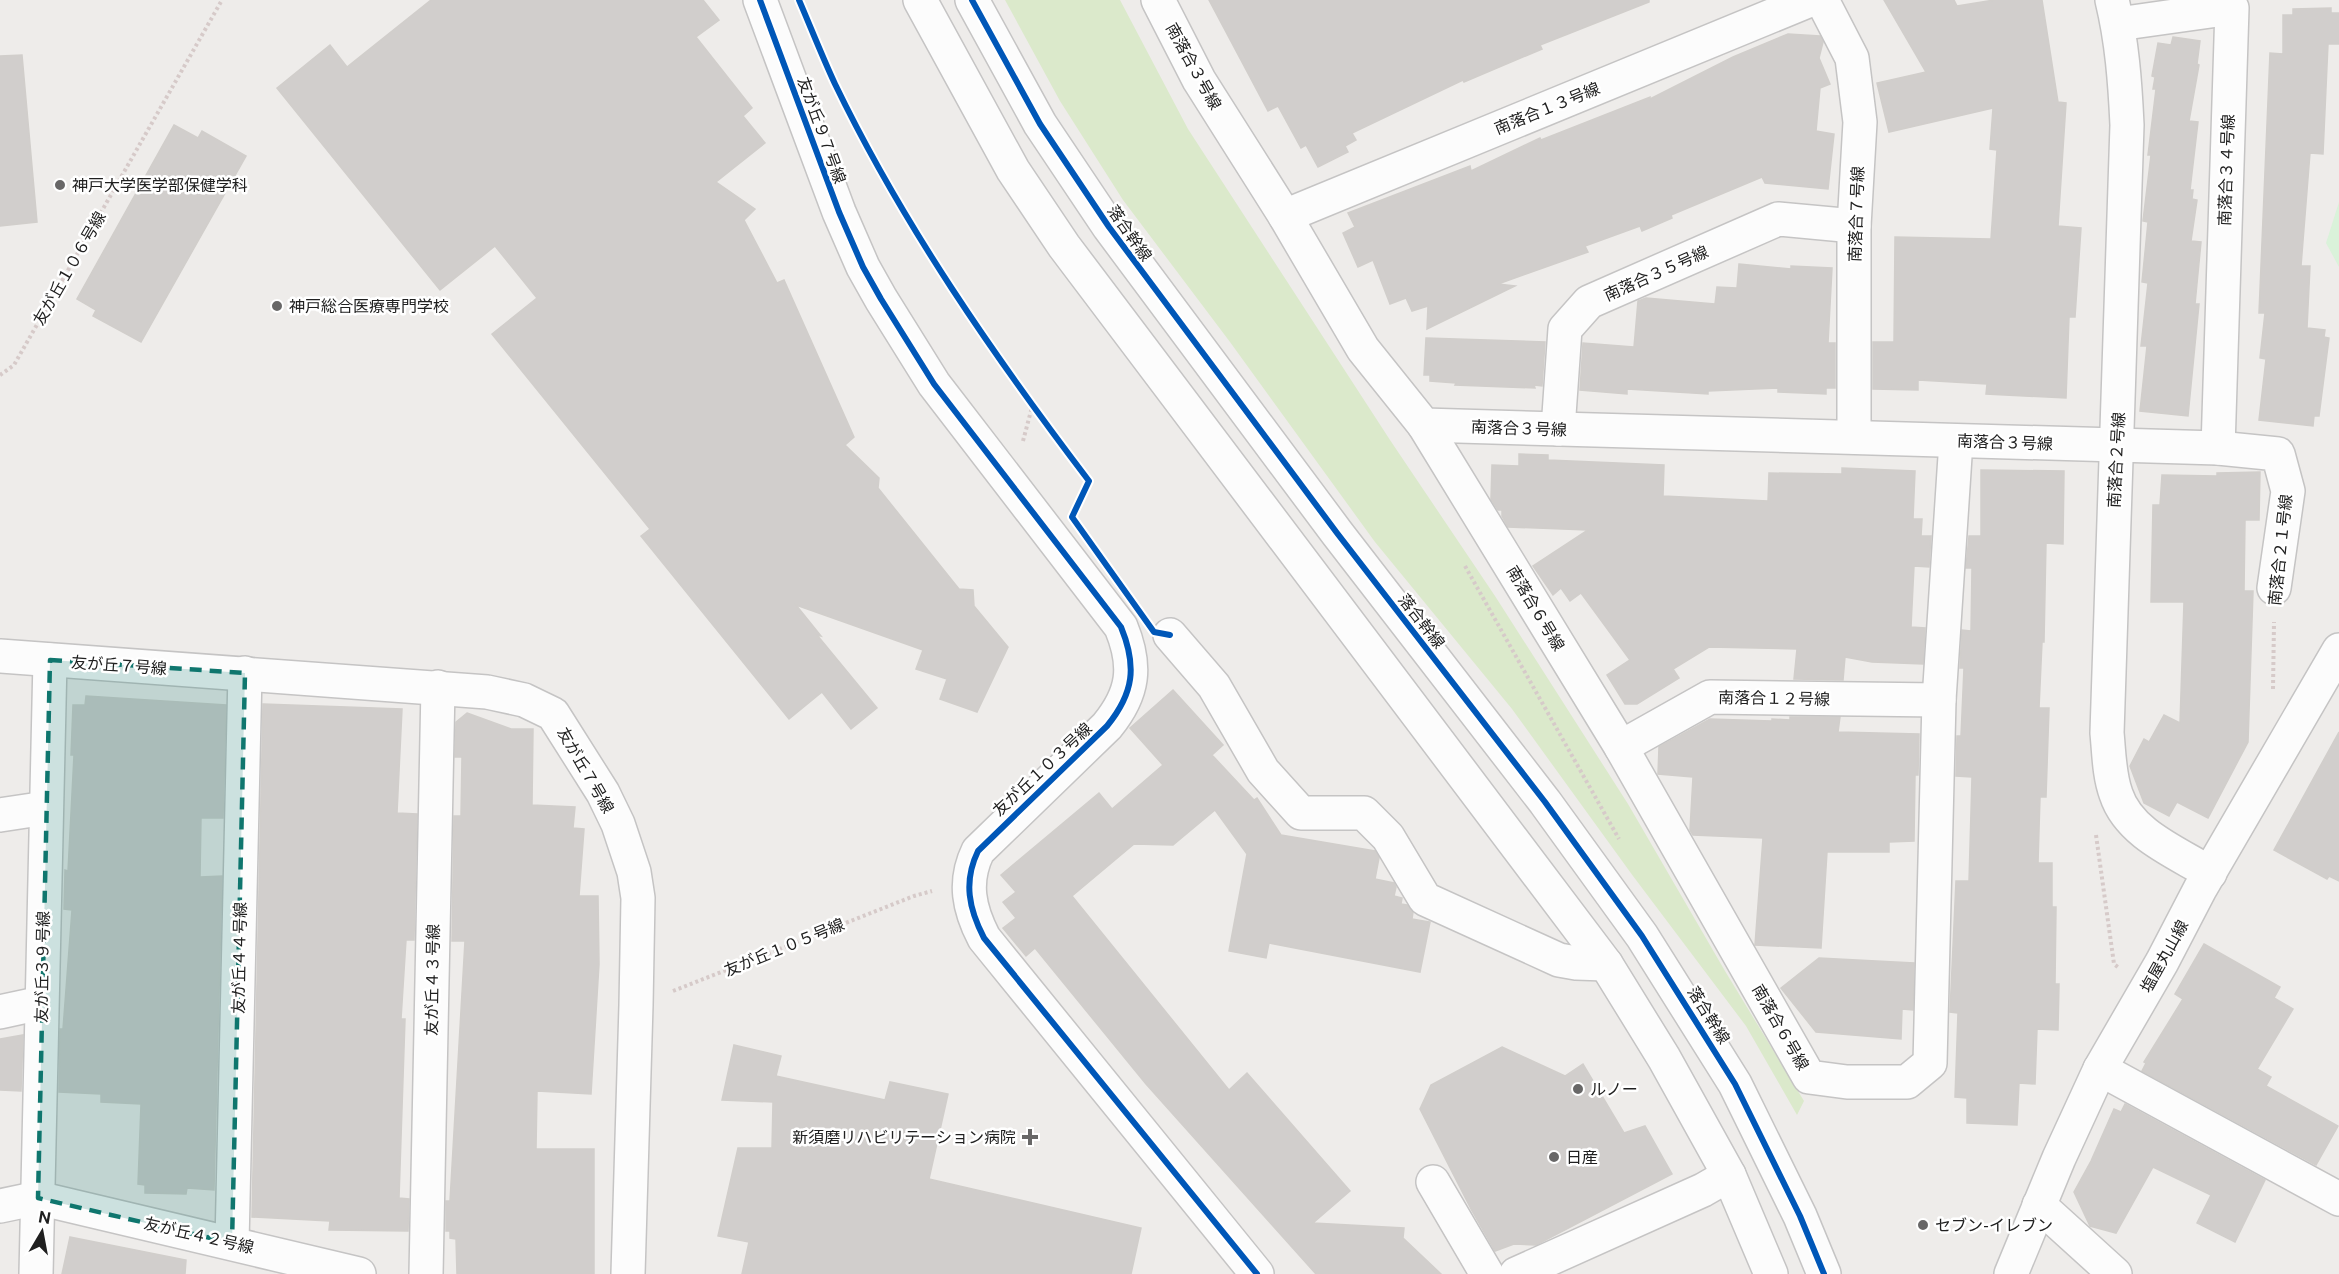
<svg xmlns="http://www.w3.org/2000/svg" width="2339" height="1274" viewBox="0 0 2339 1274" font-family="'Public Sans','Noto Sans JP',sans-serif">
  <style>
    .grass { fill: #dbe9cb }
    .park { fill: #daf2da }
    .building { fill: #d1cecc; stroke: #d1cecb; stroke-width: 1.5 }
    .lines { fill: none; stroke-linecap: round; stroke-linejoin: round }
    .minor-casing { stroke: #c5c4c4; stroke-width: 36 }
    .path { stroke: #d6cac9; stroke-width: 4; stroke-dasharray: 3 3; stroke-linecap: butt }
    .minor { stroke: #fcfcfc; stroke-width: 33 }
    .cycleway-casing { stroke: #fff; stroke-width: 10 }
    .cycleway { stroke: #0057b8; stroke-width: 6 }
    .marked { fill: #0f766e; fill-opacity: 0.2; stroke: #0f766e; stroke-width: 4.5; stroke-dasharray: 12 8; stroke-linejoin: round }
    .poi-dot { fill: #686767; stroke: #fff; stroke-width: 2 }
    .labels { text-anchor: middle; stroke-width: 5; stroke-linejoin: round; paint-order: stroke }
    .street-label { font-size: 16px; fill: #202020; stroke: #fff }
    .poi-label { font-size: 16px; fill: #202020; stroke: #fff; text-anchor: start }
  </style>
  <rect width="100%" height="100%" fill="#eeecea"/>
  <!-- grass -->
  <polygon class="grass" points="1005,0 1120,0 1188,129 1390,440 1495,596 1628,804 1725,971 1804,1101 1797,1115 1746,1026 1633,876 1512,709 1375,542 1230,342 1123,200 1060,101"/>
  <!-- park -->
  <polygon class="park" points="2339,202 2339,267 2326,243"/>
  <!-- building -->
  <g class="building">
    <polygon points="431,0 703,0 719,20 696,37 752,108 743,116 765,143 716,182 755,209 744,220 777,283 784,280 854,437 845,445 879,478 878,488 959,589 973,590 974,606 1008,647 977,712 940,699 947,679 916,669 923,650 796,605 821,636 817,635 877,708 851,729 822,692 789,719 641,536 650,529 492,334 537,298 495,246 440,290 277,88 330,45 347,67"/>
    <polygon points="1209,0 1649,0 1649,2 1540,45 1542,49 1464,82 1463,80 1352,133 1356,140 1345,146 1348,152 1318,167 1306,145 1301,148 1278,106 1268,111"/>
    <polygon points="1884,0 1954,0 1957,6 1994,0 2042,0 2058,102 2066,103 2058,226 2081,228 2075,317 2069,317 2066,398 1986,394 1987,384 1918,380 1918,390 1873,389 1873,342 1894,342 1895,237 1991,239 1997,150 1990,149 1993,108 1889,132 1877,83 1926,72"/>
    <polygon points="2331,8 2331,13 2339,13 2339,44 2328,44 2323,154 2310,153 2301,266 2310,266 2307,328 2325,330 2324,337 2329,338 2319,416 2314,416 2313,426 2259,420 2266,359 2260,358 2265,313 2259,313 2270,53 2283,54 2283,15 2293,15 2293,9"/>
    <polygon points="1788,34 1820,36 1823,42 1819,58 1830,84 1820,88 1816,131 1834,134 1828,189 1765,183 1762,177 1671,215 1672,218 1642,231 1640,226 1585,246 1588,252 1498,284 1515,286 1427,329 1428,306 1412,311 1406,298 1390,304 1373,260 1358,267 1343,233 1355,227 1348,213 1470,166 1471,171 1540,138 1541,140 1650,97 1650,99 1733,57"/>
    <polygon points="2173,37 2200,41 2197,64 2199,65 2189,121 2198,122 2190,190 2193,190 2192,199 2197,200 2191,241 2201,242 2195,304 2199,304 2188,416 2140,411 2147,346 2141,346 2148,283 2142,282 2148,222 2143,221 2151,155 2148,155 2156,89 2153,89 2155,77 2152,76 2158,43 2171,45"/>
    <polygon points="22,55 37,222 0,226 0,56"/>
    <polygon points="174,125 198,138 202,131 246,156 141,342 93,316 96,310 77,299"/>
    <polygon points="1739,264 1791,269 1791,266 1832,268 1828,343 1835,343 1835,388 1826,388 1826,394 1778,392 1778,388 1708,391 1708,394 1627,389 1627,394 1580,390 1583,343 1634,347 1638,301 1646,298 1715,304 1717,287 1737,288"/>
    <polygon points="1426,338 1545,342 1542,386 1534,385 1535,388 1455,385 1456,383 1430,381 1430,375 1424,375"/>
    <polygon points="1519,454 1548,455 1548,460 1664,465 1663,496 1768,501 1769,473 1842,474 1842,468 1915,471 1913,519 1922,519 1921,536 1931,536 1929,567 1914,566 1911,627 1925,628 1923,664 1872,662 1845,657 1843,680 1794,679 1797,649 1709,647 1673,669 1679,678 1637,704 1625,704 1607,675 1630,660 1581,593 1570,601 1561,588 1553,595 1533,566 1588,530 1508,527 1502,516 1502,510 1498,510 1491,499 1492,465 1519,466"/>
    <polygon points="1981,470 2064,471 2063,544 2046,543 2044,642 2042,642 2039,708 2049,708 2046,797 2040,797 2038,863 2052,863 2052,907 2056,907 2055,984 2059,984 2058,1030 2037,1029 2035,1084 2019,1083 2017,1125 1967,1123 1967,1098 1955,1097 1958,1013 1950,1012 1956,881 1969,881 1972,777 1956,776 1957,736 1961,736 1964,668 1960,668 1962,630 1971,631 1972,568 1966,568 1969,536 1981,536"/>
    <polygon points="2260,472 2259,520 2245,520 2244,591 2253,591 2248,742 2208,818 2177,802 2169,816 2144,803 2130,766 2144,739 2149,742 2164,715 2180,723 2184,602 2151,602 2153,505 2160,505 2162,475 2217,476 2217,473"/>
    <polygon points="1173,690 1223,745 1212,755 1254,800 1257,798 1281,835 1375,851 1379,858 1375,879 1394,883 1396,887 1394,896 1402,898 1401,904 1407,905 1413,912 1412,919 1430,922 1420,972 1269,943 1266,958 1229,951 1247,854 1215,810 1173,845 1134,844 1072,896 1229,1090 1247,1073 1350,1191 1313,1223 1404,1228 1403,1238 1441,1274 1316,1274 1146,1084 1035,948 1026,956 1003,928 1016,918 1003,902 1016,892 1001,875 1099,793 1112,809 1163,765 1130,728"/>
    <polygon points="86,696 226,705 223,818 201,818 200,877 222,876 214,1190 187,1188 186,1194 145,1193 145,1185 138,1184 141,1104 101,1102 101,1094 59,1092 60,1029 63,1029 72,910 64,909 65,870 68,871 74,755 71,755 73,705 85,705"/>
    <polygon points="263,704 402,709 397,813 417,814 414,940 406,940 401,1019 405,1019 399,1198 409,1199 408,1231 329,1230 330,1221 252,1217"/>
    <polygon points="467,713 511,729 533,729 532,805 575,807 573,828 584,829 579,896 598,896 599,964 591,1094 537,1091 536,1149 594,1149 594,1274 457,1274 456,1239 450,1238 450,1231 446,1231 446,1201 450,1201 465,941 452,941 454,816 461,816 462,757 455,757 456,722"/>
    <polygon points="1790,717 1840,717 1838,732 1919,734 1918,775 1915,775 1914,841 1889,842 1889,852 1827,852 1821,948 1755,945 1763,838 1693,835 1690,830 1693,777 1658,774 1659,747 1710,719 1772,721 1772,719 1790,720"/>
    <polygon points="2339,732 2339,881 2329,876 2327,879 2274,850"/>
    <polygon points="2204,944 2280,987 2274,998 2293,1009 2257,1069 2271,1077 2266,1086 2338,1126 2316,1165 2142,1071 2146,1063 2144,1062 2183,999 2175,994"/>
    <polygon points="1819,958 1914,963 1913,1010 1902,1009 1901,1039 1816,1032 1781,988"/>
    <polygon points="23,1035 21,1091 0,1090 0,1039"/>
    <polygon points="734,1045 781,1056 776,1076 885,1100 890,1082 948,1094 929,1179 1141,1228 1131,1274 742,1274 749,1242 718,1236 738,1148 772,1148 773,1102 722,1100"/>
    <polygon points="1502,1047 1565,1076 1583,1064 1624,1133 1645,1126 1672,1174 1536,1245 1514,1244 1495,1251 1471,1209 1420,1109 1431,1085"/>
    <polygon points="2125,1104 2265,1180 2235,1242 2197,1223 2211,1195 2153,1167 2116,1233 2090,1226 2074,1192 2091,1161 2114,1109 2121,1112"/>
    <polygon points="70,1237 186,1260 185,1274 62,1274"/>
  </g>
  <g class="lines">
    <!-- minor casing -->
    <g class="minor-casing">
      <g id="minor">
        <path d="M760,0L839,212L863,267L881,299L934,384L1121,627C1137,666 1134,693 1107,726L978,851C963,882 969,909 984,938L1257,1274"/>
        <polyline points="920,0 1013,170 1064,246 1606,964 1664,1058 1729,1175 1771,1274"/>
        <polyline points="972,0 1040,124 1109,227 1337,533 1545,802 1642,936 1735,1084 1800,1216 1824,1274"/>
        <polyline points="1158,0 1199,80 1285,216 1363,349 1424,425 2218,448 2278,454 2288,491 2274,588"/>
        <polyline points="1822,0 1852,58 1860,122 1854,226 1854,437"/>
        <path d="M2112,0C2122,41 2125,82 2127,125L2107,733C2109,753 2109,775 2116,794C2129,834 2176,852 2210,873"/>
        <polyline points="2118,24 2232,8 2218,448"/>
        <polyline points="1285,216 1810,0"/>
        <polyline points="1424,425 1621,747 1809,1077 1847,1082 1907,1082 1930,1063 1939,700 1956,441"/>
        <polyline points="1558,429 1565,329 1589,302 1778,219 1854,226"/>
        <polyline points="1170,635 1214,686 1263,771 1301,813 1364,813 1388,837 1425,899 1559,960 1576,963 1606,964"/>
        <polyline points="0,656 487,692 524,700 553,714 603,793 618,824 634,872 638,898 636,1005 628,1274"/>
        <polyline points="1621,747 1710,697 1939,700"/>
        <polyline points="0,815 46,808"/>
        <polyline points="0,1012 41,1003"/>
        <polyline points="2100,1069 2339,1199"/>
        <polyline points="1433,1182 1487,1274"/>
        <polyline points="2039,1205 2115,1274"/>
        <polyline points="0,1206 38,1198 359,1274"/>
        <polyline points="232,1243 245,673"/>
        <polyline points="36,1274 50,660"/>
        <polyline points="426,1274 438,687"/>
        <polyline points="1516,1274 1703,1190 1729,1175"/>
        <polyline points="2011,1274 2059,1158 2100,1069 2162,962 2200,889 2339,650"/>
      </g>
    </g>
    <!-- path -->
    <g class="path">
      <path d="M816,39C884,199 984,344 1089,481L1075,511"/>
      <polyline points="0,375 14,365 222,0"/>
      <polyline points="1023,441 1032,407"/>
      <polyline points="1465,566 1619,839"/>
      <polyline points="2273,689 2274,622"/>
      <polyline points="2096,835 2114,964 2119,968"/>
      <polyline points="673,991 914,896 932,891"/>
    </g>
    <!-- minor -->
    <use href="#minor" class="minor"/>
    <!-- cycleway casing -->
    <g class="cycleway-casing">
      <g id="cycleway">
        <path d="M760,0L839,212L863,267L881,299L934,384L1121,627C1137,666 1134,693 1107,726L978,851C963,882 969,909 984,938L1257,1274"/>
        <path d="M799,0C811,28 822,56 835,84C903,225 994,356 1089,481L1072,517L1154,632L1170,635"/>
        <polyline points="972,0 1040,124 1109,227 1337,533 1545,802 1642,936 1735,1084 1800,1216 1824,1274"/>
      </g>
    </g>
    <!-- cycleway -->
    <use href="#cycleway" class="cycleway"/>
  </g>
  <!-- marked area -->
  <path class="marked" d="M50,660L245,673L232,1243L38,1198Z"/>
  <!-- markers -->
  <g class="poi-dot">
    <circle cx="60" cy="185" r="6"/>
    <circle cx="277" cy="306" r="6"/>
    <circle cx="1578" cy="1089" r="6"/>
    <path d="M1027 1128h6v6h6v6h-6v6h-6v-6h-6v-6h6z"/>
    <circle cx="1554" cy="1157" r="6"/>
    <circle cx="1923" cy="1225" r="6"/>
  </g>
  <g class="labels">
    <!-- street labels -->
    <g class="street-label">
      <text transform="translate(1194 66) rotate(61)" y="6">南落合３号線</text>
      <text transform="translate(1547 108) rotate(-22)" y="6">南落合１３号線</text>
      <text transform="translate(822 130) rotate(70)" y="6">友が丘９７号線</text>
      <text transform="translate(2226 170) rotate(-88)" y="6">南落合３４号線</text>
      <text transform="translate(1856 214) rotate(-88)" y="6">南落合７号線</text>
      <text transform="translate(1130 233) rotate(55)" y="6">落合幹線</text>
      <text transform="translate(69 268) rotate(-60)" y="6">友が丘１０６号線</text>
      <text transform="translate(1656 273) rotate(-24)" y="6">南落合３５号線</text>
      <text transform="translate(1519 428) rotate(2)" y="6">南落合３号線</text>
      <text transform="translate(2005 442) rotate(2)" y="6">南落合３号線</text>
      <text transform="translate(2116 460) rotate(-87)" y="6">南落合２号線</text>
      <text transform="translate(2280 550) rotate(-84)" y="6">南落合２１号線</text>
      <text transform="translate(1536 608) rotate(59)" y="6">南落合６号線</text>
      <text transform="translate(1422 621) rotate(52)" y="6">落合幹線</text>
      <text transform="translate(119 665) rotate(4)" y="6">友が丘７号線</text>
      <text transform="translate(1774 698) rotate(1)" y="6">南落合１２号線</text>
      <text transform="translate(1042 769) rotate(-43)" y="6">友が丘１０３号線</text>
      <text transform="translate(586 770) rotate(60)" y="6">友が丘７号線</text>
      <text transform="translate(784 947) rotate(-22)" y="6">友が丘１０５号線</text>
      <text transform="translate(2164 956) rotate(-61)" y="6">塩屋丸山線</text>
      <text transform="translate(239 958) rotate(-89)" y="6">友が丘４４号線</text>
      <text transform="translate(42 967) rotate(-89)" y="6">友が丘３９号線</text>
      <text transform="translate(432 980) rotate(-89)" y="6">友が丘４３号線</text>
      <text transform="translate(1709 1015) rotate(58)" y="6">落合幹線</text>
      <text transform="translate(1781 1027) rotate(60)" y="6">南落合６号線</text>
      <text transform="translate(199 1235) rotate(13)" y="6">友が丘４２号線</text>
    </g>
    <!-- poi labels -->
    <g class="poi-label">
      <text x="72" y="191">神戸大学医学部保健学科</text>
      <text x="289" y="312">神戸総合医療専門学校</text>
      <text x="1590" y="1095">ルノー</text>
      <text x="1016" y="1143" text-anchor="end">新須磨リハビリテーション病院</text>
      <text x="1566" y="1163">日産</text>
      <text x="1935" y="1231">セブン-イレブン</text>
    </g>
  </g>
  <!-- north arrow -->
  <g transform="translate(42 1232) rotate(10)" stroke="#ffffff" stroke-width="4.5" paint-order="stroke">
  <path d="M0-4.5L10 22L0 15L-10 22Z" fill="#202020"/>
  <text y="-9" font-size="16" font-weight="bold" text-anchor="middle" fill="#202020">N</text>
  </g>
</svg>
